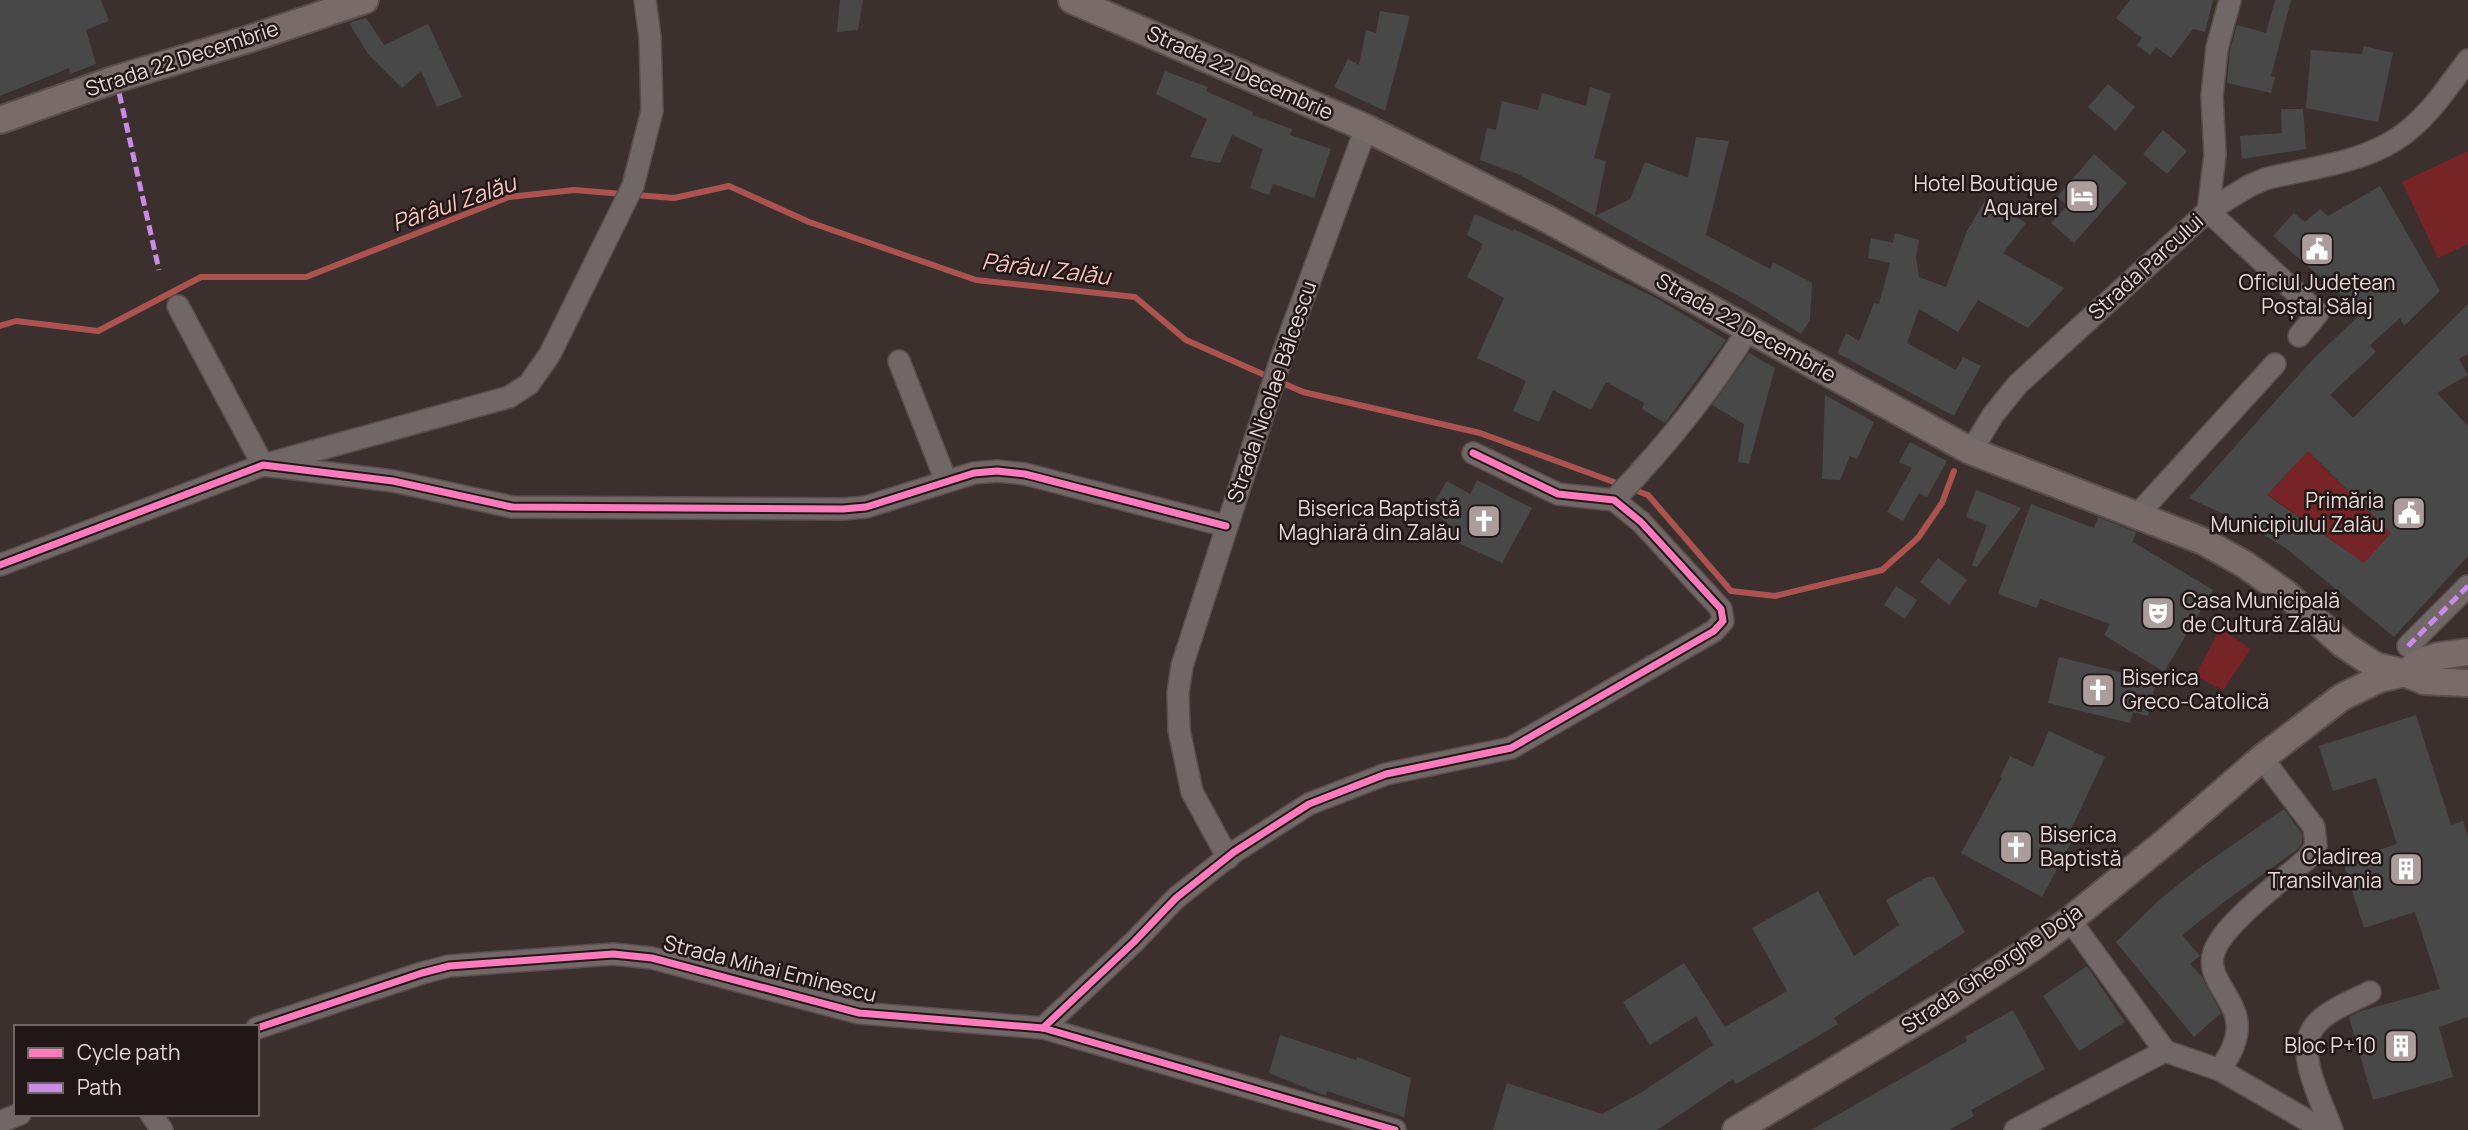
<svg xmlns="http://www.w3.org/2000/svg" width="2468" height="1130" viewBox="0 0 2468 1130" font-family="Manrope,sans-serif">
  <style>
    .green { fill: #762425 }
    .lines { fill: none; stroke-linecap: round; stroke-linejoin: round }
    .stream { stroke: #ad534f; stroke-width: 6 }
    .building { fill: #484848; fill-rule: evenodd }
    .minor-casing { stroke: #5a4e4d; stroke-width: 24 }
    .major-casing { stroke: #5a4e4d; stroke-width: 30 }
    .minor { stroke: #726767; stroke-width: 21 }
    .major { stroke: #786b6a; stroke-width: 26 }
    .quiet { stroke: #ca8be6; stroke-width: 5; stroke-dasharray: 10 5; stroke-linecap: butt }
    .cycleway-casing { stroke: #211716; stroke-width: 11 }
    .cycleway { stroke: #fd7abc; stroke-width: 7 }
    .labels { text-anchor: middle; stroke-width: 5; stroke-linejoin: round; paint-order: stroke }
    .street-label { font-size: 21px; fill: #e8d8d7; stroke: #211716 }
    .poi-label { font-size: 21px; fill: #e8d8d7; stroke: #211716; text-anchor: end }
    .water-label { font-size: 23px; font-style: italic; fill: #fbc4bf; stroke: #211716 }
  </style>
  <rect width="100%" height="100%" fill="#3c302f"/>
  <!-- green -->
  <g class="green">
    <polygon points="2468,151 2468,244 2438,258 2402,182"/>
    <polygon points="2298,442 2391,533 2364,563 2253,484 2275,487 2296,464 2287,454"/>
    <polygon points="2220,628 2251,649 2223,690 2195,676"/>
  </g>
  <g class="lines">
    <!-- stream -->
    <g class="stream">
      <polyline points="0,326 16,321 98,331 201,277 306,277 509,197 574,190 674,198 729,186 809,222 976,280 1135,297 1186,340 1303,392 1480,433 1622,485"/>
      <polyline points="1632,489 1648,495 1731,591 1775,596 1882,570 1918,538 1942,503 1954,471"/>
    </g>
  </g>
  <!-- building -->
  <g class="building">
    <polygon points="0,0 101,0 109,21 86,30 96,64 70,74 69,68 0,96"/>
    <polygon points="840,0 863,0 858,30 837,32"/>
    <polygon points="2130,0 2213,0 2205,32 2193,29 2171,58 2156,47 2150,55 2137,45 2142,38 2116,18"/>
    <polygon points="2275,0 2291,0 2271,76 2275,77 2271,93 2227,83 2230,50 2237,25 2266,33"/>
    <polygon points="1380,11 1410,16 1385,111 1334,87 1348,59 1359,65 1366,30 1376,33"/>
    <polygon points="366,18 384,45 428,24 462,97 437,107 421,71 402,88 368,54 349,23"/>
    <polygon points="2364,46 2393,53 2378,122 2306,108 2311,50 2362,54"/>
    <polygon points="1165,71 1208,87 1206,91 1253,112 1252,115 1292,129 1290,135 1331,149 1314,198 1273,184 1269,195 1250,188 1263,149 1232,135 1220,163 1190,157 1207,119 1156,94"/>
    <polygon points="2108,84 2135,107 2116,131 2088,107"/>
    <polygon points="1590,87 1611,94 1594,158 1606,161 1595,216 1518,174 1480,160 1487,128 1496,130 1502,101 1538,110 1542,93 1586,106"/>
    <polygon points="2281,109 2303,109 2306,149 2242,159 2240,136 2282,133"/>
    <polygon points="2163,130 2187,151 2167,174 2143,154"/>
    <polygon points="1696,137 1729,141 1706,235 1770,269 1773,262 1812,283 1810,320 1801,334 1753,304 1595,216 1630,199 1645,162 1688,178"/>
    <polygon points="2094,154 2127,183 2074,243 2051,223 2067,206 2057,197"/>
    <path d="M2380,186L2440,291L2404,326L2400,318L2370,345L2376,352L2330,395L2353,418L2468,304V354L2459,359L2468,375L2437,393L2468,426V556L2394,637L2287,549L2251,527L2189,498L2314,358L2362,313L2273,236L2294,213L2305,222L2320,209L2328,216ZM2308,451L2391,533L2364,563L2267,495Z"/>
    <polygon points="1986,199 2026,223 2003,253 2064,288 2028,328 1978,300 1958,332 1919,309 1907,343 1956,370 1963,357 1981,366 1954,416 1837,353 1846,333 1859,341 1874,303 1879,304 1890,263 1868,258 1871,238 1893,243 1895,233 1919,240 1916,258 1919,277 1946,287 1967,231"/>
    <polygon points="1475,214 1513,231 1514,229 1656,298 1726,340 1665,423 1642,409 1644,403 1606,382 1591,410 1553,390 1539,422 1513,411 1526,381 1477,358 1504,298 1467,277 1483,244 1467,235"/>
    <polygon points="1749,353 1775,368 1749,464 1738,462 1744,424 1712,405"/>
    <polygon points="1825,395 1874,422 1857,459 1850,456 1840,480 1822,479"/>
    <polygon points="1910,442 1947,461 1927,497 1919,493 1903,521 1887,512 1912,468 1899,462"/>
    <polygon points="1477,480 1532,508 1502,563 1443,536 1450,525 1439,517 1443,509 1433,504 1447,481 1470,494"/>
    <polygon points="1976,490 2021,508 1977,567 1972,565 1987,525 1966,517"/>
    <polygon points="2031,504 2094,528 2098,517 2136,532 2133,542 2213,590 2164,672 2104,635 2110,624 2040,599 2037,608 1998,594"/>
    <polygon points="1938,558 1967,580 1949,605 1920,582"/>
    <polygon points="1896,586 1917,600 1905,619 1884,605"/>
    <polygon points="2059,657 2156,681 2148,716 2133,712 2130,723 2048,703"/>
    <polygon points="2416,715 2451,825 2463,821 2468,836 2468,1017 2439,1027 2453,1077 2373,1100 2349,1017 2361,1011 2440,989 2415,912 2364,928 2343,862 2397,844 2376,778 2333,791 2319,746"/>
    <polygon points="2049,731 2105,757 2067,838 2072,841 2042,897 1961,853 2002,778 2000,777 2010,756 2033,767"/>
    <polygon points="2284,809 2302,834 2302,843 2298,849 2228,899 2182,935 2200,956 2190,964 2202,977 2221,1013 2194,1037 2116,942 2157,902 2195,871"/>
    <polygon points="1927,877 1934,877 1965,932 1834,1018 1838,1024 1793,1051 1736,1084 1733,1079 1657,1130 1493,1130 1507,1083 1602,1114 1642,1092 1713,1045 1696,1016 1650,1045 1623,1002 1684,963 1725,1027 1787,991 1752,928 1818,891 1854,956 1899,925 1886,900"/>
    <polygon points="2087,966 2125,1022 2079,1051 2043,996"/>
    <polygon points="2013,1010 2045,1069 1971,1110 1974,1116 1949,1130 1811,1130 1967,1041 1965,1037"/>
    <polygon points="1280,1035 1356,1060 1357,1057 1411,1078 1404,1117 1327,1091 1326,1096 1269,1073"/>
  </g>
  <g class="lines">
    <!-- minor casing -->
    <g class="minor-casing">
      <g id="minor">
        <polyline points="178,306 263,465 509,397 529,384 550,354 633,186 652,111 650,37 645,0"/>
        <path d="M2299,336L2318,313L2208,211L2249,186L2265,179C2308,168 2357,164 2395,140C2426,121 2447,88 2468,60"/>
        <polyline points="899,361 946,481"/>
        <polyline points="1971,451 1993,415 2018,384 2208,211 2215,155 2212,96 2217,48 2230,0"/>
        <path d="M1614,500C1665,447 1711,391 1749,328"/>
        <polyline points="2138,514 2275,364"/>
        <polyline points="0,565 263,465 393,481 512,507 843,509 866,507 974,473 997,471 1025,474 1226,526"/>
        <polyline points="2408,646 2468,586"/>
        <polyline points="1228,858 1192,792 1179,730 1178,693 1182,666 1282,356 1366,128"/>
        <polyline points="2070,920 2165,1051"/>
        <polyline points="257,1028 422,973 449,966 613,954 652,958 859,1013 1043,1028 1395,1130"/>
        <polyline points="1043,1028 1134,942 1176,898 1234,852 1309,804 1386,774 1511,748 1714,631 1723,621 1721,609 1641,522 1614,500 1558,494 1473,453"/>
        <path d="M2220,1070C2228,1057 2236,1045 2237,1031C2241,1001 2204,979 2214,952C2223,924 2284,879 2308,858L2316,846L2314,827L2262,758"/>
        <polyline points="151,1114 162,1130"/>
        <polyline points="0,1122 20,1114"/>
        <polyline points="2015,1130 2165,1051 2220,1070 2324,1130"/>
        <path d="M2332,1130C2322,1101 2291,1048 2318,1022C2332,1008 2353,1001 2370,992"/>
      </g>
    </g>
    <!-- major casing -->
    <g class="major-casing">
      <g id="major">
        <polyline points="1072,0 1366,128 1547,219 1971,451 2203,541 2244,564 2284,592 2344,645 2376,666 2405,673 2424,681 2468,683"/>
        <polyline points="0,120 116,79 252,38 365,0"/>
        <polyline points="1736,1130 1947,1003 2029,950 2070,920 2170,838 2262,758 2342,697 2379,679 2405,673 2419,662 2438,656 2468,652"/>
      </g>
    </g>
    <!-- minor -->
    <use href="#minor" class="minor"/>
    <!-- major -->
    <use href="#major" class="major"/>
    <!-- quiet -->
    <g class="quiet">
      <polyline points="116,79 159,270"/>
      <polyline points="2408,646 2468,586"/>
    </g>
    <!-- cycleway casing -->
    <g class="cycleway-casing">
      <g id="cycleway">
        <polyline points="0,565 263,465 393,481 512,507 843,509 866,507 974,473 997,471 1025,474 1226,526"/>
        <polyline points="257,1028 422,973 449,966 613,954 652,958 859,1013 1043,1028 1395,1130"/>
        <polyline points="1043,1028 1134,942 1176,898 1234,852 1309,804 1386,774 1511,748 1714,631 1723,621 1721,609 1641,522 1614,500 1558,494 1473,453"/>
      </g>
    </g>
    <!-- cycleway -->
    <use href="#cycleway" class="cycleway"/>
  </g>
  <!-- icons -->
  <defs>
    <g id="hotel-square" transform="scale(1.75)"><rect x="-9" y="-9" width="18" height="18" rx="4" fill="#ac9d9c" stroke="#211716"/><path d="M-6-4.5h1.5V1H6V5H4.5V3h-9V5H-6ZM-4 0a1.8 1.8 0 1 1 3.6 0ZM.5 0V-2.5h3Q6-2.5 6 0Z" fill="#fff"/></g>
    <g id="civic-square" transform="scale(1.75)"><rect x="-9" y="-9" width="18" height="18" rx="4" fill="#ac9d9c" stroke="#211716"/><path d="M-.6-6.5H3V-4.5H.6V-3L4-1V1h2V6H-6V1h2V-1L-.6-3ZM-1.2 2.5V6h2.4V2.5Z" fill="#fff"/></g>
    <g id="church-square" transform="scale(1.75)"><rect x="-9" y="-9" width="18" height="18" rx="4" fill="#ac9d9c" stroke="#211716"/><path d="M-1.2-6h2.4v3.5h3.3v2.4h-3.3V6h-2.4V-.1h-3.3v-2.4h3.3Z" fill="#fff"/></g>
    <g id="theatre-square" transform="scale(1.75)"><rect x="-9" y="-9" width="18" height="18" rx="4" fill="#ac9d9c" stroke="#211716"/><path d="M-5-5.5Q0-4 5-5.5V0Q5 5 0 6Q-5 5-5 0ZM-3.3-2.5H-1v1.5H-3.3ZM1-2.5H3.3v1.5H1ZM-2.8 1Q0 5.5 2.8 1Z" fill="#fff"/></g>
    <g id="building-square" transform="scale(1.75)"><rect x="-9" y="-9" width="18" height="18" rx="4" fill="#ac9d9c" stroke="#211716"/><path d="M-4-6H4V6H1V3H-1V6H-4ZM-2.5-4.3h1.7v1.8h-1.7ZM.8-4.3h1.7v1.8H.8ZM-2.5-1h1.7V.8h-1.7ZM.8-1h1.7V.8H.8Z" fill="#fff"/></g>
  </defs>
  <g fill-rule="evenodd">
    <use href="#hotel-square" x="2082" y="196"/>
    <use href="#civic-square" x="2317" y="249"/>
    <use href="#civic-square" x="2409" y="513"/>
    <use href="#church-square" x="1484" y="521"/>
    <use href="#theatre-square" x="2158" y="613"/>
    <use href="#church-square" x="2098" y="690"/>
    <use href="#church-square" x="2016" y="847"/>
    <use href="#building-square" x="2406" y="869"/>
    <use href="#building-square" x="2401" y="1046"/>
  </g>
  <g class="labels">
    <!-- street labels -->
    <g class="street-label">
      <text transform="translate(182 59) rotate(-18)" y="7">Strada 22 Decembrie</text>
      <text transform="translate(1240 73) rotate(24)" y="7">Strada 22 Decembrie</text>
      <text transform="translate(2146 267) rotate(-42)" y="7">Strada Parcului</text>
      <text transform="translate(1746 328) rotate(29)" y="7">Strada 22 Decembrie</text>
      <text transform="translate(1272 392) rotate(-71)" y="7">Strada Nicolae Bălcescu</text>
      <text transform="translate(770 969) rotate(14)" y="7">Strada Mihai Eminescu</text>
      <text transform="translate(1992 969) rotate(-34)" y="7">Strada Gheorghe Doja</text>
    </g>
    <!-- poi labels -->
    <g class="poi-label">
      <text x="2058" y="191">Hotel Boutique<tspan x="2058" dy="24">Aquarel</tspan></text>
      <text x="2317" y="290" text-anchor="middle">Oficiul Județean<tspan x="2317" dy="24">Poștal Sălaj</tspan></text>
      <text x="2384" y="508">Primăria<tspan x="2384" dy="24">Municipiului Zalău</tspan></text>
      <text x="1460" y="516">Biserica Baptistă<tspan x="1460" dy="24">Maghiară din Zalău</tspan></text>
      <text x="2182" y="608" text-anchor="start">Casa Municipală<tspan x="2182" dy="24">de Cultură Zalău</tspan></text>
      <text x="2122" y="685" text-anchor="start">Biserica<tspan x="2122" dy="24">Greco-Catolică</tspan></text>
      <text x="2040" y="842" text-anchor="start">Biserica<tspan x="2040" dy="24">Baptistă</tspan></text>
      <text x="2382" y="864">Cladirea<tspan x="2382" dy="24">Transilvania</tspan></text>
      <text x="2376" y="1053">Bloc P+10</text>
    </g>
    <!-- water labels -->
    <g class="water-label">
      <text transform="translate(454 203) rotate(-19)" y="8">Pârâul Zalău</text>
      <text transform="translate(1046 269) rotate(7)" y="8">Pârâul Zalău</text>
    </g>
  </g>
  <!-- legend -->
  <rect x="14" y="1025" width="245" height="91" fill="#211716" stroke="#716463" stroke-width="2"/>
  <rect x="28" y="1048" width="35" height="10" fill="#fd7abc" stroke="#716463" stroke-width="2"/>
  <text x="77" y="1060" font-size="21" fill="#e8d8d7">Cycle path</text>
  <rect x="28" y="1083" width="35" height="10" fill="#ca8be6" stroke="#716463" stroke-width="2"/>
  <text x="77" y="1095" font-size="21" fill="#e8d8d7">Path</text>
</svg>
